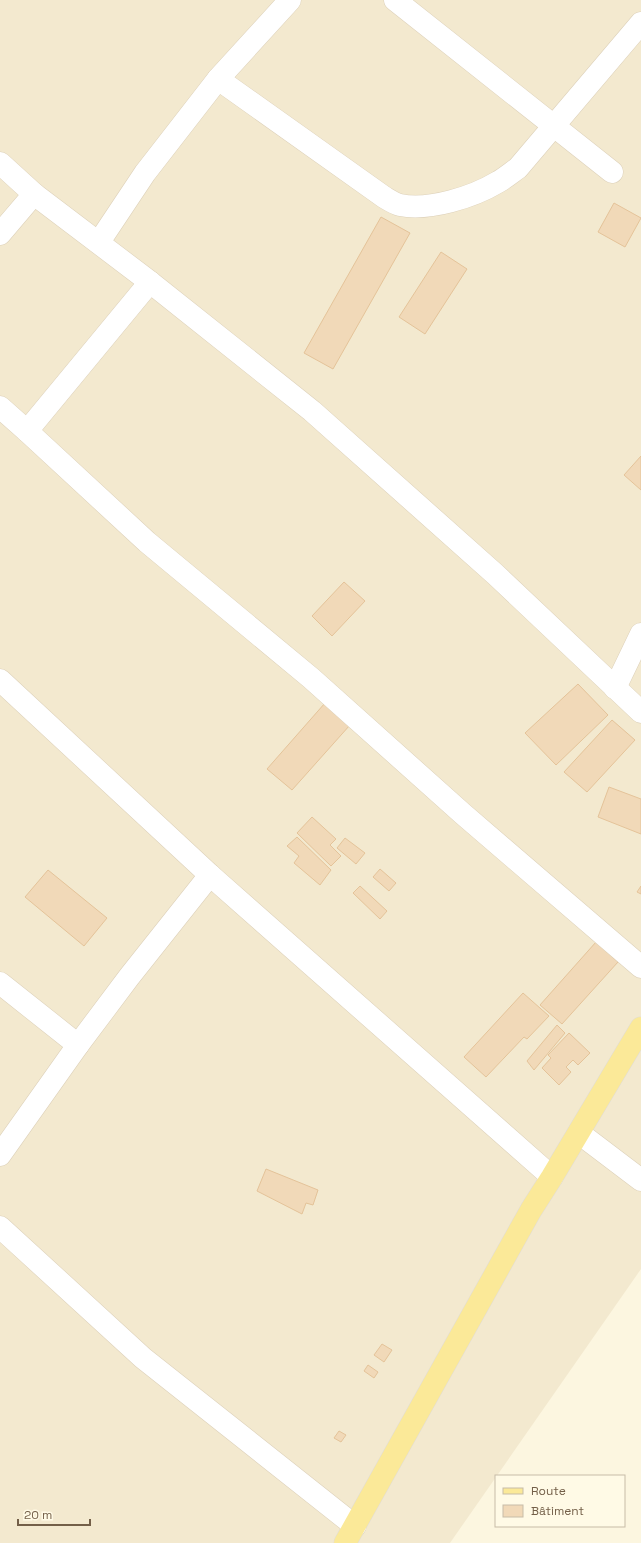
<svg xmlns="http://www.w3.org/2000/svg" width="641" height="1543" viewBox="0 0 641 1543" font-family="'Space Grotesk',sans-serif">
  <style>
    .residential { fill: #f3e9cf }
    .building { fill: #f1d9b8; stroke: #e4c399 }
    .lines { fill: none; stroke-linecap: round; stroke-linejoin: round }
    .minor-casing { stroke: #ddd1ba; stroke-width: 23 }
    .major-casing { stroke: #e0dcd7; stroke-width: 23 }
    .minor { stroke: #fff; stroke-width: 22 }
    .major { stroke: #fbe998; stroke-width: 22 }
  </style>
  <rect width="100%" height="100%" fill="#fcf6e0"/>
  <!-- residential -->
  <polygon class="residential" points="0,0 641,0 641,1269 450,1543 0,1543"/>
  <!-- building -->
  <g class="building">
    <polygon points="614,203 641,218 625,247 598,232"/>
    <polygon points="381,217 410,233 333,369 304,353"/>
    <polygon points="441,252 467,269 425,334 399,317"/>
    <polygon points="641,456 641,490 624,475"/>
    <polygon points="344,582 365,601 332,636 312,616"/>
    <polygon points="578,684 608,715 556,765 525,733"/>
    <polygon points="325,703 350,725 292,790 267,769"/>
    <polygon points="612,720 635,740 587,792 564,772"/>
    <polygon points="609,787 641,799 641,834 598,817"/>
    <polygon points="312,817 336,839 330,845 341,856 331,866 297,833"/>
    <polygon points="297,837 331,870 320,885 294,863 299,856 287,846"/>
    <polygon points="345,838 365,853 356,864 337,848"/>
    <polygon points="380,869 396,883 389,891 373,877"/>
    <polygon points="48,870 107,918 84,946 25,897"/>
    <polygon points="360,886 387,911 380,919 353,893"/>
    <polygon points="641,886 641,894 637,892"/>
    <polygon points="596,942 618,962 562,1024 540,1005"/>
    <polygon points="523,993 549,1016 527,1039 524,1037 486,1077 464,1057"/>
    <polygon points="557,1025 565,1033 534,1070 527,1061"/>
    <polygon points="569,1033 590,1053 578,1065 573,1060 566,1067 571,1072 559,1085 542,1068 551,1058 548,1055"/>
    <polygon points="266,1169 318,1190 313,1205 306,1203 302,1214 257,1191"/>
    <polygon points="382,1344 392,1350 384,1362 374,1355"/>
    <polygon points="368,1365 378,1372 374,1378 364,1371"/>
    <polygon points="339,1431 346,1435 341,1442 334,1438"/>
  </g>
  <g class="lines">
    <!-- minor casing -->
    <g class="minor-casing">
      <g id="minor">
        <polyline points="395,0 612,172"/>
        <path d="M218,79L384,197C389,200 395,204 400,205C429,211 473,197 498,182C505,178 511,173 518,168L641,23"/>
        <polyline points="0,163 34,194 150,282 312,411 495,574 641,712"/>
        <polyline points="0,234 34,194"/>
        <polyline points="99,242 145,173 218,79 290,0"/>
        <polyline points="0,407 27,431 147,542 311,678 463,814 641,967"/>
        <polyline points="27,431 150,282"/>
        <polyline points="0,680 210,875 552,1177"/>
        <polyline points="615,688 641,634"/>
        <polyline points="0,983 78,1045"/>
        <polyline points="579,1133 641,1180"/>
        <polyline points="0,1155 78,1045 129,977 210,875"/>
        <polyline points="0,1227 143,1358 355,1526"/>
      </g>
    </g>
    <!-- major casing -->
    <g class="major-casing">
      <polyline id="major" points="345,1543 531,1210 552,1177 641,1028"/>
    </g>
    <!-- minor -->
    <use href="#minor" class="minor"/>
    <!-- major -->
    <use href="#major" class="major"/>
  </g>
  <!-- legend -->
  <rect x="495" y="1475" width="130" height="52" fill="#fffae6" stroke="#c7bca7"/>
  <rect x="503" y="1488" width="20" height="6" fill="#fbe998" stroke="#c7bca7"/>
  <text x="531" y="1495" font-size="12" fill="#735f48">Route</text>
  <rect x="503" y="1505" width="20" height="12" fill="#f1d9b8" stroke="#c7bca7"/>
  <text x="531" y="1515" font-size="12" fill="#735f48">Bâtiment</text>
  <!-- scale -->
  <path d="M18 1519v6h72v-6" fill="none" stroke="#735f48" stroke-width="2"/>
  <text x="24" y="1519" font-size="12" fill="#735f48" stroke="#fffae6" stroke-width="3" paint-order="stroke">20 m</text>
</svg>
